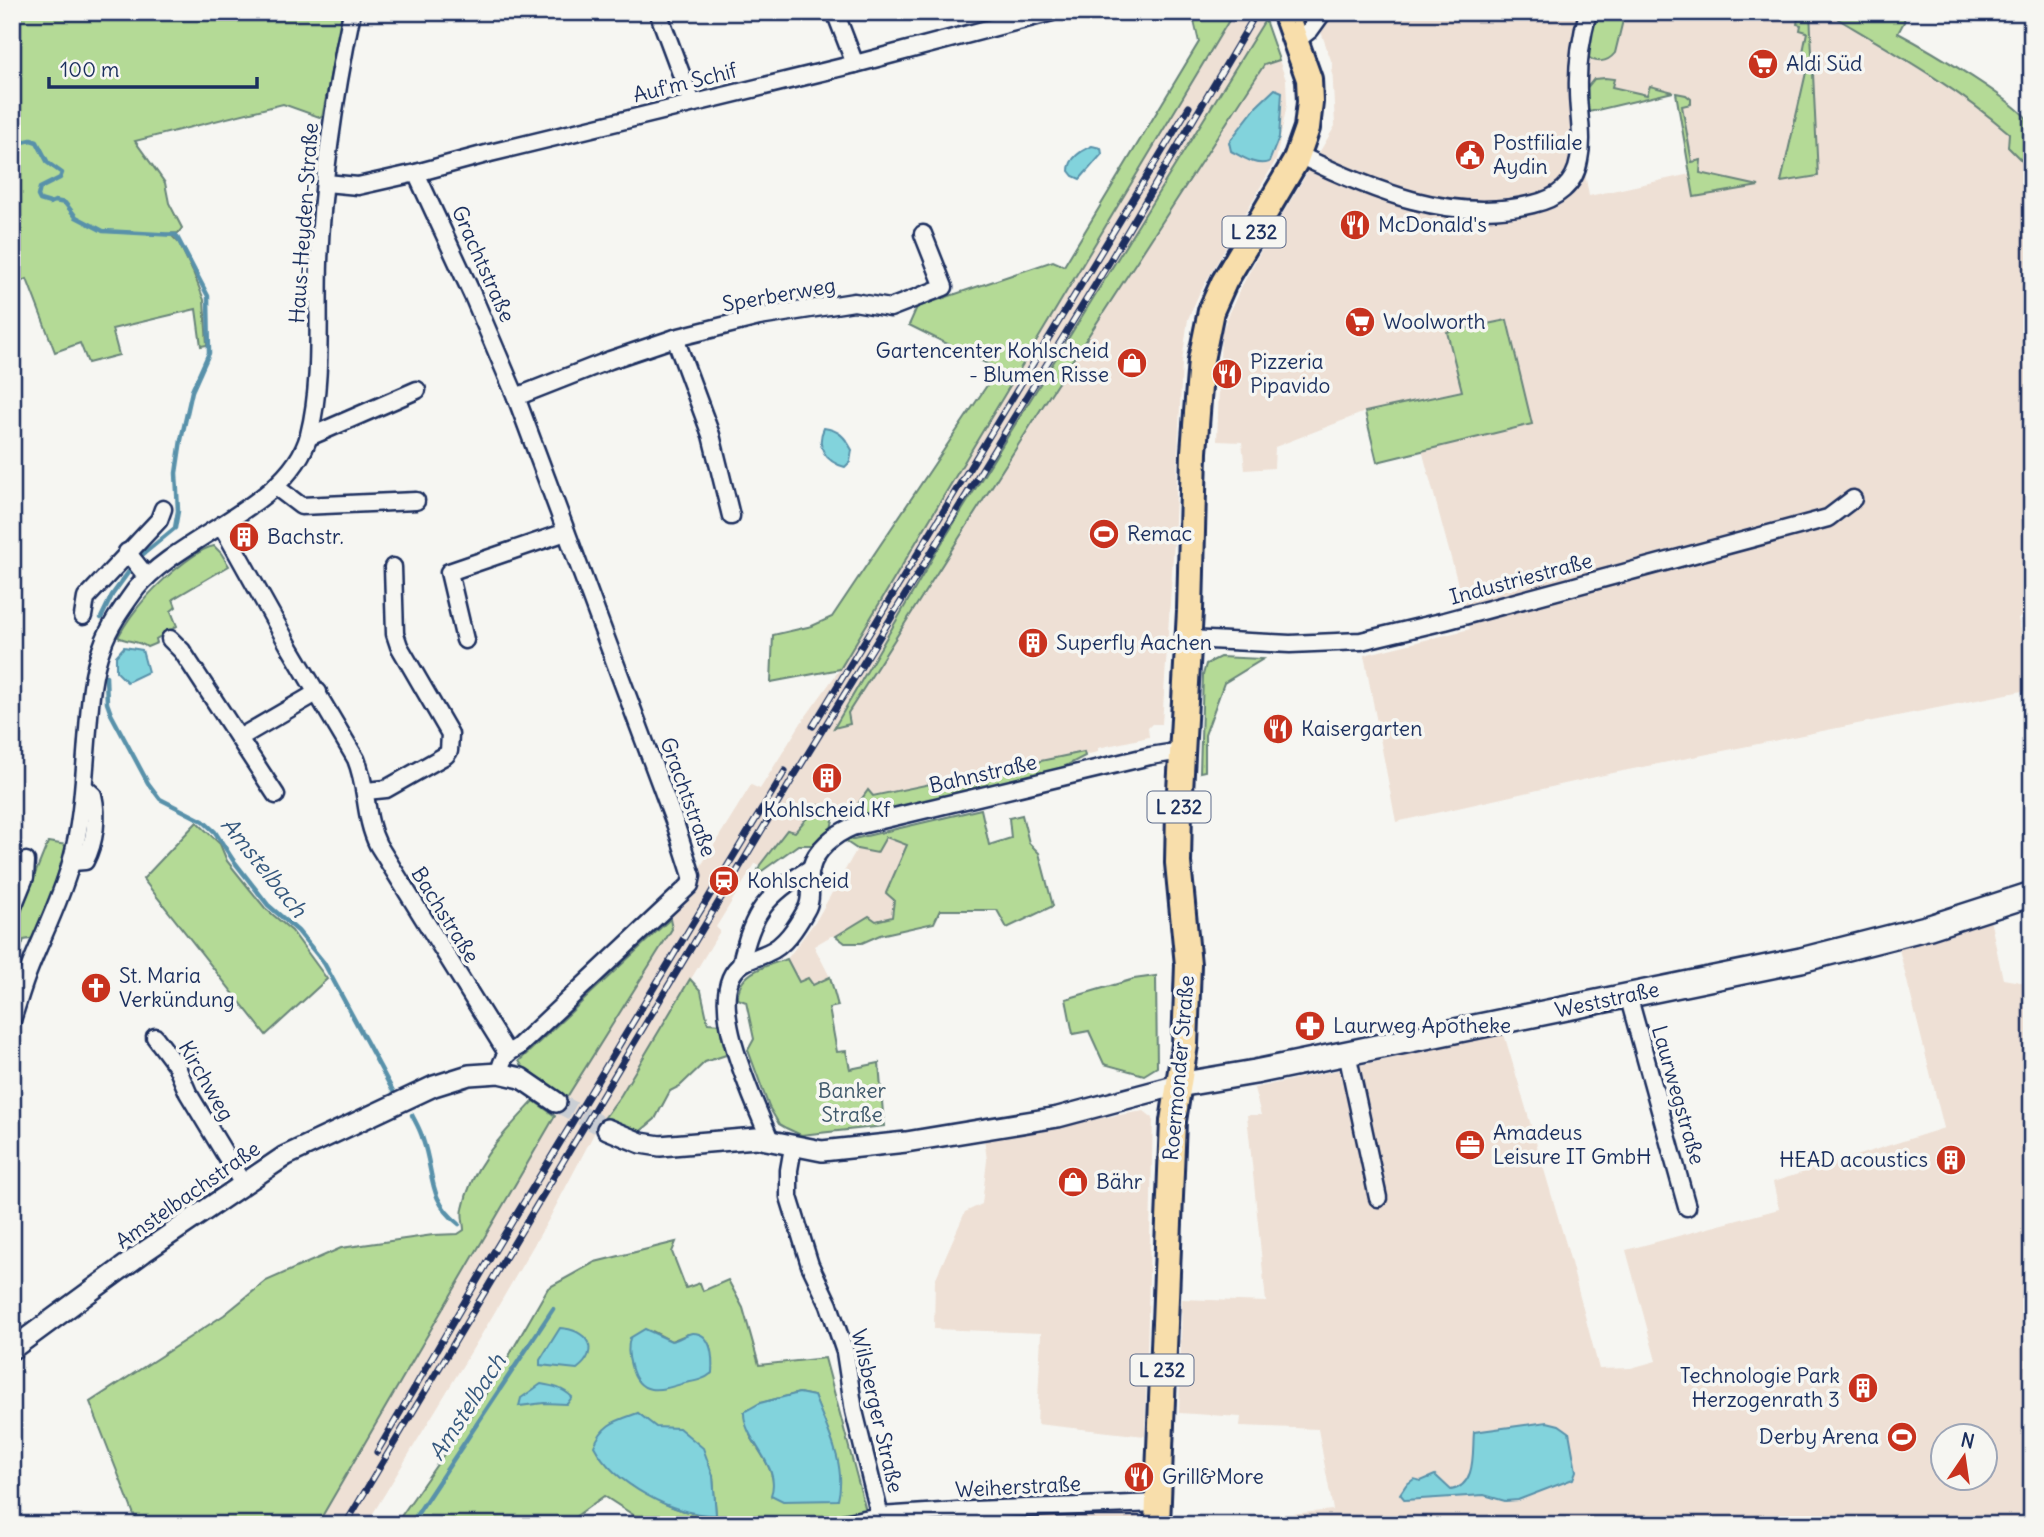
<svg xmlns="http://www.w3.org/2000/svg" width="2044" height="1537" viewBox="0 0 2044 1537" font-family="Delius,sans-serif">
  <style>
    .built { fill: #eee0d5; fill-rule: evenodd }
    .green { fill: #b4da96; stroke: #68847a; stroke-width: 2; fill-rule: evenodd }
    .water { fill: #82d3dc; stroke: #5991aa; stroke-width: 2 }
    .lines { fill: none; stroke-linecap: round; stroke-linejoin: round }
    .stream { stroke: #5991aa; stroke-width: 4.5 }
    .tertiary-tunnel { stroke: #caced4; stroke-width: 19; stroke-dasharray: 19 10; stroke-linecap: butt }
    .minor-casing { stroke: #1b2f5e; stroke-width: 21 }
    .tertiary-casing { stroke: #1b2f5e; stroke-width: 24 }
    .secondary-casing { stroke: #1b2f5e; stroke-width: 28 }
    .primary-casing { stroke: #1b2f5e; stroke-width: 30 }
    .minor { stroke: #f6f6f2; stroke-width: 16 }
    .tertiary { stroke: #f6f6f2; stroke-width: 19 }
    .secondary { stroke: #f6f6f2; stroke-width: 23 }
    .primary { stroke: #f8deab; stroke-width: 24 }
    .rail-casing { stroke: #1b2f5e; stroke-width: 7 }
    .rail { stroke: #f6f6f2; stroke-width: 4.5; stroke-dasharray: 13; stroke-linecap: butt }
    .labels { text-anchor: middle; stroke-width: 7; stroke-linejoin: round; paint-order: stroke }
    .shield { fill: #f6f6f2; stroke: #5d6b8a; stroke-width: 2 }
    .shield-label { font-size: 19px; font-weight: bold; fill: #1b2f5e }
    .poi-label { font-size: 21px; fill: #1b2f5e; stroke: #f6f6f2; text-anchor: start }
    .street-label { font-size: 21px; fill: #1b2f5e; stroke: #f6f6f2 }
    .park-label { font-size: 21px; fill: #415a6c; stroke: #f6f6f2 }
    .water-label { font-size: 23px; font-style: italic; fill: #35587e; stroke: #f6f6f2 }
  </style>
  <rect width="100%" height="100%" fill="#f6f6f2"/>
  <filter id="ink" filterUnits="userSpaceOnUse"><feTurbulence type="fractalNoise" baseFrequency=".0143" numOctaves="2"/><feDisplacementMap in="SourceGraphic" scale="14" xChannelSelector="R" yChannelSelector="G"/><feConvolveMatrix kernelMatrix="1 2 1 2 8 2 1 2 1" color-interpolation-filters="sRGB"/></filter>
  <g filter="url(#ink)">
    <!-- built -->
    <g class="built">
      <polygon points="1234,12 1261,12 1265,20 935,554 835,727 850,723 848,713 1048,398 1264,65 1279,60 1286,80 1287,104 1276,160 1199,294 1188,319 1182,362 1174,542 1162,724 1152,724 1148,728 1149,737 1098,748 1098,752 1085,755 1084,752 873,796 862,797 851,814 818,805 795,832 787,830 760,865 755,864 716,927 720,931 621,1095 597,1128 549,1219 486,1327 366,1525 317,1525 555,1116 672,929 670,919 692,892 694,877 751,785 760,789 801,723 840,669"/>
      <path d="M1330,12H1835L1838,13V19L1924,71L1984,112L2009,134L2008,147L2032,171V615L2018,618L2032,679V689L1613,773L1396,822L1364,655L1470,629L1422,450L1532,424L1506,320L1448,332L1462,390L1365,412L1275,447L1274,468L1245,470L1242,442L1217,441L1221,333L1239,291L1264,245L1335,126L1332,63L1320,29ZM1673,92L1676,93L1690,174L1589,196L1575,115Z"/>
      <polygon points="886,837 907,844 886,892 894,900 892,917 876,921 869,916 846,931 836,936 831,936 814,946 830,977 813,985 799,982 787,959 817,919 857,849 877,853"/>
      <path d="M1990,919L2003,979L2032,984V1525H1177L1333,1510L1318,1429L1240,1426L1241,1417L1179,1413L1182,1299L1266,1302L1247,1115H1261L1254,1088L1504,1034L1566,1244L1599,1369L1631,1368L1656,1361L1626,1250L1779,1209L1773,1182L1944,1128L1898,945ZM1942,1436H1984V1478H1942Z"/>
      <polygon points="1144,1111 1153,1118 1145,1436 1037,1424 1041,1333 934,1329 935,1280 965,1212 982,1204 987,1160 984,1137"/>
      <polygon points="1126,1511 1139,1514 1144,1525 1016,1525 1016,1517"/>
    </g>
    <!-- green -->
    <g class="green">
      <polygon points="12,12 343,12 322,118 283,104 135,141 165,183 169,203 182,228 178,233 162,234 172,236 179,243 193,272 204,300 207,345 201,346 196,309 112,329 119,355 88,363 80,343 55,352 27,279 12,285"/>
      <polygon points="1192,12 1234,12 840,669 771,682 773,635 812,626 832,617 998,369 909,325 917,307 1053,261 1064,266 1199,42"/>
      <path d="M1596,12H1625L1615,53C1607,63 1595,64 1586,55Z"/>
      <polygon points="1799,12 1810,12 1818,176 1781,182 1807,68 1808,58 1802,57 1807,32 1800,30 1801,25 1797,24"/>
      <path d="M1835,12H1905L1904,22L1898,33C1921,45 2027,106 2032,127C2035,140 2032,158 2032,171L2008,147L2009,133C1957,88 1897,54 1838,19V14Z"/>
      <polygon points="1265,20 1279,60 1264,65 1048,398 848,713 850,724 834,728 935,554"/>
      <polygon points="1605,78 1614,79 1612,87 1647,95 1650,86 1673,92 1589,112 1586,111 1585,90 1594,79"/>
      <polygon points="1676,93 1686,95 1691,99 1691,104 1682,106 1692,162 1701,160 1700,173 1759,186 1694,197"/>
      <polygon points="1507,320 1532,424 1377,462 1365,412 1462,391 1447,332"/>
      <path d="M214,546L221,553L229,566L173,599L176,607L171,611L177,626L156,639L157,643L147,647C139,641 128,642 118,637C135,606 157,583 185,562C194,556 202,548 214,546Z"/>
      <polygon points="1220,657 1263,659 1224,683 1205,735 1205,771 1200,772 1203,675 1206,664"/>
      <polygon points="1084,752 1085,756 1052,773 870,813 851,814 868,790 873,796"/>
      <polygon points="818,805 835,811 831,829 812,845 798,845 762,871 758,870 760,865 787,830 795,832"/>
      <polygon points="981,809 989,845 1011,838 1009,818 1022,815 1029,843 1039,853 1053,906 1007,928 997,910 940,910 934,923 880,935 862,943 845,943 836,936 869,916 876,921 892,917 894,900 886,893 907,845 886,837 877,853 857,849 845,841"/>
      <polygon points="197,822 220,844 227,861 248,887 265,908 292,931 327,979 266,1035 143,879"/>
      <polygon points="48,842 67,845 43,921 35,938 24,940 12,971 12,931"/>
      <polygon points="670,919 672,929 567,1097 523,1067 519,1061"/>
      <path d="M787,959L799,982L808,978L813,985L830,977L838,1006L829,1008L837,1052L846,1051L850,1069L879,1063L884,1126L801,1135L786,1128L779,1124L769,1107L748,1050L754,1039L746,1002L738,999C737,972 766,966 787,959Z"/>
      <polygon points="1156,976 1157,1067 1144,1075 1104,1064 1089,1031 1073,1034 1066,999 1134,979"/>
      <polygon points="690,979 701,991 708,1023 722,1024 729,1054 705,1062 680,1086 670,1091 655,1119 637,1134 603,1120 621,1095"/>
      <path d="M534,1101L555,1116L317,1525H138L90,1402L224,1315L266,1281L341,1248L433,1235L458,1234L464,1230C464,1224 461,1215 463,1209C471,1165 505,1132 534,1101Z"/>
      <path d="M676,1242L672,1252L686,1288L700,1283L703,1291L728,1280L743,1308L759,1365L825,1358L866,1511L805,1525H649L604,1496L564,1525H395L494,1382L548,1288L595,1262ZM652,1331L671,1341L688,1334L703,1337L710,1346L711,1373ZM799,1393L814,1396L834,1447L772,1495C779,1474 759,1452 750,1435L760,1403ZM638,1413L713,1476L716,1515C667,1516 634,1486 599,1455Z"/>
      <polygon points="1016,1517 1016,1525 889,1525 889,1524"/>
    </g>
    <!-- water -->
    <g class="water">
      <path d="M1275,89L1282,92L1279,137L1269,162C1257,167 1242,157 1231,151L1229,142L1257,106Z"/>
      <path d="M1092,146L1101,148L1102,154L1080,179L1073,176L1069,171C1069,158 1081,151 1092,146Z"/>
      <path d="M824,428C839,430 845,437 852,450L850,462L845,467C826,462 815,447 824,428Z"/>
      <polygon points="124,647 142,650 148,672 127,682 116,671 116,656"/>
      <path d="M560,1328C586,1329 602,1350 577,1369L540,1365V1360Z"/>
      <path d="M645,1329L671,1341C679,1340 685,1334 692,1333C713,1332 713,1360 712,1373C704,1380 695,1381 685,1383C661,1390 639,1398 631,1366C628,1356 627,1348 630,1338Z"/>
      <path d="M541,1384C553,1386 563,1388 572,1397L567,1404L544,1403L519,1406L521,1398Z"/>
      <path d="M799,1393L814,1396C827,1429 847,1465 838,1500L783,1501L771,1495C782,1465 743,1441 744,1412L760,1403Z"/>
      <path d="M638,1413L656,1427L679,1428L703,1448L713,1476L716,1515C674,1516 614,1484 594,1446C603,1423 616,1421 638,1413Z"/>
      <path d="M1547,1422L1559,1425L1569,1432L1576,1471L1573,1479L1518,1500L1505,1501L1484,1495L1405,1500L1400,1494L1406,1485L1414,1479L1421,1481L1435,1475L1451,1490C1477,1485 1472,1452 1474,1432Z"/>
    </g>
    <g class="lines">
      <!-- stream -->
      <g class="stream">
        <polyline points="12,131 19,143 31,140 37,142 48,163 62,173 60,178 40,188 38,196 40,200 50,203 55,201 65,203 76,217 103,231 176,235 208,296 209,353 192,391 181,440 176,473 178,511 175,528 142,555"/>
        <polyline points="101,618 112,595 130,570"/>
        <polyline points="106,676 107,703 111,714 148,783 160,799 203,821 215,832 233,860 268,905 298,931 324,963 393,1091"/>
        <path d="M412,1115C416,1123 421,1131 423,1140C435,1175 427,1199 459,1224"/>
        <polyline points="410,1525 553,1309"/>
      </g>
      <!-- tertiary-tunnel -->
      <polyline class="tertiary-tunnel" points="556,1102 607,1129"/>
      <!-- minor casing -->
      <g class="minor-casing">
        <g id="minor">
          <polyline points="658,12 692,103"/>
          <polyline points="835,12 855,64"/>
          <polyline points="1297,40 1310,30 1323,12"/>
          <path d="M1299,155C1371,190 1451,224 1533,204C1556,199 1575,185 1579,160C1584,137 1578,114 1578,91C1577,64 1581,38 1588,12"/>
          <path d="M416,173L473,296L516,397L676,826L692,876L690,885L518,1047C505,1054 502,1059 499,1073"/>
          <polyline points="326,183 358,186 416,173 490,153 855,64 1052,12"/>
          <polyline points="675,338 711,435 731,516"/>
          <polyline points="516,397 610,360 675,338 759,317 854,302 890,308 944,287 923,234"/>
          <polyline points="309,437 417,390"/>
          <polyline points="276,487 301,506 416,501"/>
          <path d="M222,526L289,646L356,759C368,788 364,817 378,845L507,1053"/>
          <polyline points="127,552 147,577"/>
          <polyline points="83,616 86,598 159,520 163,509"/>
          <polyline points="170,639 182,651 276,795"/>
          <polyline points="1189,639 1290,644 1361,641 1445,621 1828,518 1853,499"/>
          <polyline points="465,640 449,572 566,532"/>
          <polyline points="239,738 318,692"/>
          <polyline points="366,791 386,789 446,755 449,751 450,734 399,646 395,634 393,567"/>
          <path d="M72,862L85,861C95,842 98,816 93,795L84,787"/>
          <polyline points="12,909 25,877 26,861"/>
          <path d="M741,964C752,912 766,895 811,868"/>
          <polyline points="1628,995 1687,1207"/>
          <path d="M12,1020C18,1002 23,984 30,967C44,932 61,899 71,863C83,819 84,774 88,729C90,702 92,673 102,647C109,626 123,607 136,589C179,536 291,505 309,435C323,380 317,319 319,262C322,178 335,94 352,12"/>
          <polyline points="155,1037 176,1065 188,1093 243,1184"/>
          <polyline points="1347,1053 1378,1198"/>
          <path d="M770,1140C756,1104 700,993 742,964C749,959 759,957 767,953C785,946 797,926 806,910C814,897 807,882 811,868C816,849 835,834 852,827L1150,756L1182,751"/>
          <polyline points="793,1147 789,1170 789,1197 810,1265 829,1305 845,1352 854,1411 880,1516 879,1525"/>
          <polyline points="832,1525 880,1516 973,1510 1158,1503"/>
        </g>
      </g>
      <!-- tertiary casing -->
      <g class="tertiary-casing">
        <g id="tertiary">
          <polyline points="607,1129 641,1143 660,1146 756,1138 822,1151 906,1142 1058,1117 1178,1085"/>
          <polyline points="12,1349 144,1252 285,1156 434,1086 469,1075 499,1073 521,1078 556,1102"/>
        </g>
      </g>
      <!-- secondary casing -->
      <g class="secondary-casing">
        <polyline id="secondary" points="1178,1085 1255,1072 1801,960 1930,927 2032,894"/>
      </g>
      <!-- primary casing -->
      <g class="primary-casing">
        <polyline id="primary" points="1157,1525 1173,1121 1185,1045 1187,992 1188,965 1178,863 1179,809 1190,611 1194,452 1201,360 1211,311 1224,282 1295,162 1307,128 1310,102 1309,79 1285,12"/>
      </g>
      <!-- minor -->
      <use href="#minor" class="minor"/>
      <!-- tertiary -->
      <use href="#tertiary" class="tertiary"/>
      <!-- secondary -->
      <use href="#secondary" class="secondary"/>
      <!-- primary -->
      <use href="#primary" class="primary"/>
      <!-- rail casing -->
      <g class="rail-casing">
        <g id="rail">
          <polyline points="813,726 1189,107"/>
          <polyline points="377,1452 492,1255 785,771"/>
          <polyline points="345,1525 796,773 1108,264 1257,12"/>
        </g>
      </g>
      <!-- rail -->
      <use href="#rail" class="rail"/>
    </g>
  </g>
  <!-- icons -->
  <defs>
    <g id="supermarket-disc" transform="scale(1.575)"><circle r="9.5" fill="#c8321e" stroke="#f6f6f2"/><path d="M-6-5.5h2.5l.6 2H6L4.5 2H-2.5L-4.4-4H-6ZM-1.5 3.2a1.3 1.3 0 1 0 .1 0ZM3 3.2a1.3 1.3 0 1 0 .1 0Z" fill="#fff"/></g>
    <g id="civic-disc" transform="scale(1.575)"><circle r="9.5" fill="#c8321e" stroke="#f6f6f2"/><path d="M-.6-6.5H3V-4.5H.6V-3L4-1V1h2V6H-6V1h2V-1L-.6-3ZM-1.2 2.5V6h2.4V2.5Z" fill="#fff"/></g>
    <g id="restaurant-disc" transform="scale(1.575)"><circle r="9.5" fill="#c8321e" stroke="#f6f6f2"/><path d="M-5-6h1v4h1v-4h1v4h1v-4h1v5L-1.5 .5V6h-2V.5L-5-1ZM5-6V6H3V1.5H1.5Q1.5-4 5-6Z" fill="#fff"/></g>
    <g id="shop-disc" transform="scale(1.575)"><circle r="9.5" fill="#c8321e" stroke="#f6f6f2"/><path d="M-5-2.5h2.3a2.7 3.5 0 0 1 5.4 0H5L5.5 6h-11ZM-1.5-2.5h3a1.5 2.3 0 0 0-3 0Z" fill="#fff"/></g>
    <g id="stadium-disc" transform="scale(1.575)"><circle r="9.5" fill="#c8321e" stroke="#f6f6f2"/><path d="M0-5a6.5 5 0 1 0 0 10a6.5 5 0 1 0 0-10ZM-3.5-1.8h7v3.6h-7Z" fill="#fff"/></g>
    <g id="building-disc" transform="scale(1.575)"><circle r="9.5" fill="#c8321e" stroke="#f6f6f2"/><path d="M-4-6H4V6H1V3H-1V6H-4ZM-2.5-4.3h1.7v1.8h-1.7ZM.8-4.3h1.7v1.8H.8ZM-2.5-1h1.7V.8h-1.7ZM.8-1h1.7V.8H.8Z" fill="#fff"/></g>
    <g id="station-disc" transform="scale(1.575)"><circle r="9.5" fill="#c8321e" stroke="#f6f6f2"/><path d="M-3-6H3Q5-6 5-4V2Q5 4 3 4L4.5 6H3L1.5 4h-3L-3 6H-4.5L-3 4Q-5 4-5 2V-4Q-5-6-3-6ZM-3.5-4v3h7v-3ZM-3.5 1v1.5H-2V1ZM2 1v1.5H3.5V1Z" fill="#fff"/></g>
    <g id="church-disc" transform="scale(1.575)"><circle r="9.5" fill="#c8321e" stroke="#f6f6f2"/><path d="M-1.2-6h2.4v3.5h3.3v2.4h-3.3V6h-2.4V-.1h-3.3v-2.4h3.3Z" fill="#fff"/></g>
    <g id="pharmacy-disc" transform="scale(1.575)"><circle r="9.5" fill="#c8321e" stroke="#f6f6f2"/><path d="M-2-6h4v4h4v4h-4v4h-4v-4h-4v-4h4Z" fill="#fff"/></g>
    <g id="office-disc" transform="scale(1.575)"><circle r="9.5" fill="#c8321e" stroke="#f6f6f2"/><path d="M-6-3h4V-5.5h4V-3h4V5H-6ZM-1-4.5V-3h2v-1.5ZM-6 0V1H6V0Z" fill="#fff"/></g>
  </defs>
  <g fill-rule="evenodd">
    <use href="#supermarket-disc" x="1763" y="64"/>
    <use href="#civic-disc" x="1470" y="155"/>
    <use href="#restaurant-disc" x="1355" y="225"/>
    <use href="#supermarket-disc" x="1360" y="322"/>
    <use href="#shop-disc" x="1132" y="363"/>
    <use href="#restaurant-disc" x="1227" y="374"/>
    <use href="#stadium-disc" x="1104" y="534"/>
    <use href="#building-disc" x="244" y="537"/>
    <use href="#building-disc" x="1033" y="643"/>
    <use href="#restaurant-disc" x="1278" y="729"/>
    <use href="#building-disc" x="827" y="778"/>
    <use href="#station-disc" x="724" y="881"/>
    <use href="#church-disc" x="96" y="988"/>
    <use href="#pharmacy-disc" x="1310" y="1026"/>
    <use href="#office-disc" x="1470" y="1145"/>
    <use href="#building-disc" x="1951" y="1160"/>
    <use href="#shop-disc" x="1073" y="1182"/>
    <use href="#building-disc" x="1863" y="1388"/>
    <use href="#stadium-disc" x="1902" y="1437"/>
    <use href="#restaurant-disc" x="1139" y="1477"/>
  </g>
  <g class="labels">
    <!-- shield labels -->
    <g class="shield">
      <rect x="1222.5" y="216.5" width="63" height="31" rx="5"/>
      <rect x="1147.5" y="791.5" width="63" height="31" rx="5"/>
      <rect x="1130.5" y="1354.5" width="63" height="31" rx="5"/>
    </g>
    <g class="shield-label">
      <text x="1254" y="239">L 232</text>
      <text x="1179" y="814">L 232</text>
      <text x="1162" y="1377">L 232</text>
    </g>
    <!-- poi labels -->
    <g class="poi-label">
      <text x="1786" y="71">Aldi Süd</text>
      <text x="1493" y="150">Postfiliale<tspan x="1493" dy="24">Aydin</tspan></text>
      <text x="1378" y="232">McDonald's</text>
      <text x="1383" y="329">Woolworth</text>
      <text x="1109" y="358" text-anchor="end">Gartencenter Kohlscheid<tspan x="1109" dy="24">- Blumen Risse</tspan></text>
      <text x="1250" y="369">Pizzeria<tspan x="1250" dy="24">Pipavido</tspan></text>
      <text x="1127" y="541">Remac</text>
      <text x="267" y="544">Bachstr.</text>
      <text x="1056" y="650">Superfly Aachen</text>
      <text x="1301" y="736">Kaisergarten</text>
      <text x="827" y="817" text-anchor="middle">Kohlscheid Kf</text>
      <text x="747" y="888">Kohlscheid</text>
      <text x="119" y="983">St. Maria<tspan x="119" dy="24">Verkündung</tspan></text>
      <text x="1333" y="1033">Laurweg Apotheke</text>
      <text x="1493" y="1140">Amadeus<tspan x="1493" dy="24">Leisure IT GmbH</tspan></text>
      <text x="1928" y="1167" text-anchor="end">HEAD acoustics</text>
      <text x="1096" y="1189">Bähr</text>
      <text x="1840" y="1383" text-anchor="end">Technologie Park<tspan x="1840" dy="24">Herzogenrath 3</tspan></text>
      <text x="1879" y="1444" text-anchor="end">Derby Arena</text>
      <text x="1162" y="1484">Grill&amp;More</text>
    </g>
    <!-- street labels -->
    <g class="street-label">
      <text transform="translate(685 83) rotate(-14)" y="7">Auf'm Schif</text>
      <text transform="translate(304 223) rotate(-86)" y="7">Haus-Heyden-Straße</text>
      <text transform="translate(483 264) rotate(66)" y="7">Grachtstraße</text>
      <text transform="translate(779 295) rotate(-10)" y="7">Sperberweg</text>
      <text transform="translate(1521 579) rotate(-15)" y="7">Industriestraße</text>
      <text transform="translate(983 774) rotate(-13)" y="7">Bahnstraße</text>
      <text transform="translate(688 797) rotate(70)" y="7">Grachtstraße</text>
      <text transform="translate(445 915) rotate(58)" y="7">Bachstraße</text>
      <text transform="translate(1607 1000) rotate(-12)" y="7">Weststraße</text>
      <text transform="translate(1179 1068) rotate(-85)" y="7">Roermonder Straße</text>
      <text transform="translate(206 1081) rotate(60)" y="7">Kirchweg</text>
      <text transform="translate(1678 1095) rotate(74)" y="7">Laurwegstraße</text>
      <text transform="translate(188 1195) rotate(-35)" y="7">Amstelbachstraße</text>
      <text transform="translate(877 1411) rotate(77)" y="7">Wilsberger Straße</text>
      <text transform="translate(1018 1487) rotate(-3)" y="7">Weiherstraße</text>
    </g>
    <!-- park labels -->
    <g class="park-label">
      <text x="852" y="1098">Banker<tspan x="852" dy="24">Straße</tspan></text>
    </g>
    <!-- water labels -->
    <g class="water-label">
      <text transform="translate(264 867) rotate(51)" y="8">Amstelbach</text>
      <text transform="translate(467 1407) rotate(-57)" y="8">Amstelbach</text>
    </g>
  </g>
  <!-- margin -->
  <rect width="2044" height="1537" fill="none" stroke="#f6f6f2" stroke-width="42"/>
  <rect x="21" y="21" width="2002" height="1495" fill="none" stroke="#1b2f5e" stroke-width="2.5" filter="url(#ink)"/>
  <!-- north arrow -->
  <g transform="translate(1964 1457) rotate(13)"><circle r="33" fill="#f6f6f2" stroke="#9ea6b7" stroke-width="2"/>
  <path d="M0-5L12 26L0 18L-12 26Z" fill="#c8321e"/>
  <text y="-10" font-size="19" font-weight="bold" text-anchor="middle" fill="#1b2f5e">N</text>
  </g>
  <!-- scale -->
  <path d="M49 77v10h208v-10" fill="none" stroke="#1b2f5e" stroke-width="3.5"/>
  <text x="60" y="77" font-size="21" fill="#1b2f5e" stroke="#f6f6f2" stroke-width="5" paint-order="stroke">100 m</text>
</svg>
